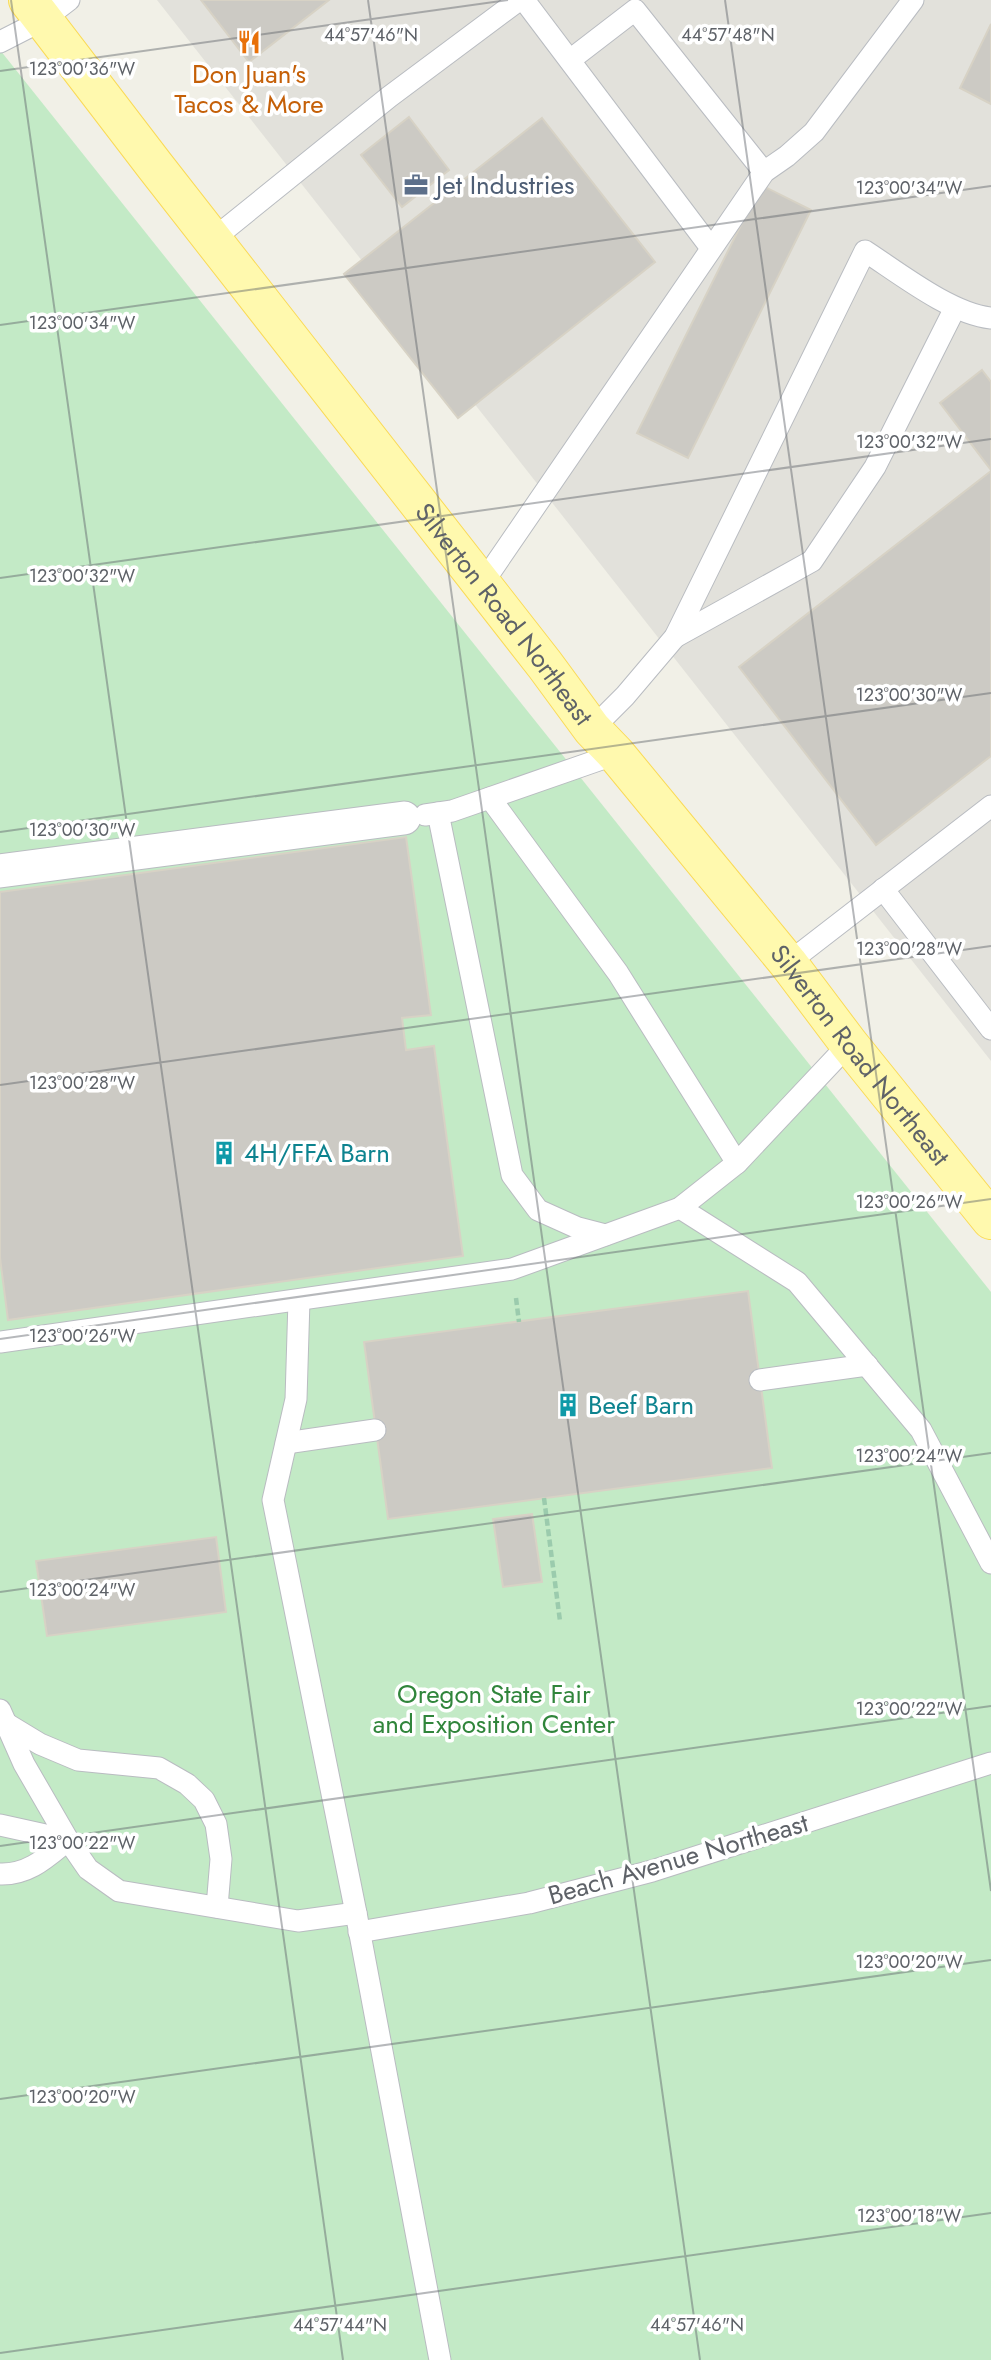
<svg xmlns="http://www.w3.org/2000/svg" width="991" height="2360" viewBox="0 0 991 2360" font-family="Jost,sans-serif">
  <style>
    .industrial { fill: #e2e1db }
    .green { fill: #c3eac6 }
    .building { fill: #cccac4; stroke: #d7d2c5; stroke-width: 2 }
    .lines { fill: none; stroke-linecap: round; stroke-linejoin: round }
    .service-casing { stroke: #b9bcc1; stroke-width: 23 }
    .pedestrian-casing { stroke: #b9bcc1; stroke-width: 35 }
    .primary-casing { stroke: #fada57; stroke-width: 40 }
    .path { stroke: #9bcbad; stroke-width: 4.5; stroke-dasharray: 7 3.5; stroke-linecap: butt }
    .service { stroke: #fff; stroke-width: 21 }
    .pedestrian { stroke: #fff; stroke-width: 33 }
    .primary { stroke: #fff9ae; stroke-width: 38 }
    .ticks { fill: none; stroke: #5e6268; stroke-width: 2; stroke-opacity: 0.45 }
    .labels { text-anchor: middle; stroke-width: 7; stroke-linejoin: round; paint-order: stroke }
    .food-label { font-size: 26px; fill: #c56008; stroke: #fff }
    .service-label { font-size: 26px; fill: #4e5e75; stroke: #fff; text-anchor: start }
    .street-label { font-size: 26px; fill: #5e6268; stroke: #fff }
    .culture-label { font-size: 26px; fill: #0d838f; stroke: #fff; text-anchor: start }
    .park-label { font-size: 26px; fill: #30853b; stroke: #fff }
    .ticks-label { font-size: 18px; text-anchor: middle; fill: #5e6268; stroke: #fff; stroke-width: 7; stroke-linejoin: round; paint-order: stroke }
  </style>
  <rect width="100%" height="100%" fill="#f1f0e7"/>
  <!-- industrial -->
  <polygon class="industrial" points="157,0 991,0 991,1061"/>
  <!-- green -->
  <polygon class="green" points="0,50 991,1292 991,2360 0,2360"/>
  <!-- building -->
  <g class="building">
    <polygon points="201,0 329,0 249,62"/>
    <polygon points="991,24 991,104 960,88"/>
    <polygon points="409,117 449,170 402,207 361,155"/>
    <polygon points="542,118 655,262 458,418 344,274"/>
    <polygon points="761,185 811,210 688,458 637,433"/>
    <polygon points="982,370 991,382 991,470 940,403"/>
    <polygon points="991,471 991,756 876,845 739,667"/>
    <polygon points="406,837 431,1015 402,1018 406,1050 434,1046 463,1256 8,1320 0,1258 0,892"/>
    <polygon points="748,1291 772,1468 388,1519 364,1342"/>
    <polygon points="532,1514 542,1582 503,1587 493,1519"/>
    <polygon points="216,1537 226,1612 47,1636 36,1561"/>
  </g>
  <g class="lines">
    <!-- service casing -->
    <g class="service-casing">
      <g id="service">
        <polyline points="524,0 711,248"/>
        <polyline points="0,42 43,20 69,0"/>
        <polyline points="570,60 635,10 764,172"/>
        <polyline points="212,240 389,97 519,0"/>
        <polyline points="482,584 764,172 787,156 814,132 913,0"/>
        <polyline points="675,637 812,561 875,467 955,308"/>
        <path d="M592,729L625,696L675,637L865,251C899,273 951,314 991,318"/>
        <polyline points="490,798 618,973 737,1163"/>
        <polyline points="438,813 512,1175 538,1210 578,1228 605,1235"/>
        <polyline points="425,815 452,811 616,754"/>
        <polyline points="883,889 991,1029"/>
        <polyline points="788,963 991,806"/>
        <polyline points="680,1208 797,1282 921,1430 991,1563"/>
        <polyline points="299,1300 296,1399 273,1500 356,1913 440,2360"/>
        <polyline points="0,1342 512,1269 680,1208 737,1163 849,1044"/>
        <polyline points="760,1380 867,1365"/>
        <polyline points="286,1443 375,1430"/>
        <polyline points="0,1710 24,1764 68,1840 88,1869 119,1891 298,1921 356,1913"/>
        <polyline points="7,1724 40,1744 78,1760 159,1768 187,1784 204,1800 216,1824 221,1859 217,1907"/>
        <polyline points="0,1825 68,1840"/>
        <path d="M0,1874C29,1875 47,1857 68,1840"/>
        <polyline points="359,1932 529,1903 652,1871 991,1763"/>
      </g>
    </g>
    <!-- pedestrian casing -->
    <g class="pedestrian-casing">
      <polyline id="pedestrian" points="0,871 404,818"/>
    </g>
    <!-- primary casing -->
    <g class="primary-casing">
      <g id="primary">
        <path id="s1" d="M28,0L155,166L545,665L592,729L616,754L788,963L849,1044L991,1220"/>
      </g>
    </g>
    <!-- path -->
    <g class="path">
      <polyline points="516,1298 519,1322"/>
      <polyline points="544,1498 560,1621"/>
    </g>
    <!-- service -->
    <use href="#service" class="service"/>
    <!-- pedestrian -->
    <use href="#pedestrian" class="pedestrian"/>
    <!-- primary -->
    <use href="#primary" class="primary"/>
  </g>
  <!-- ticks -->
  <path class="ticks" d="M11,0L343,2360M368,0L700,2360M725,0L991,1891M0,71L508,0M0,325L991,186M0,578L991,439M0,832L991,693M0,1085L991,946M0,1339L991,1199M0,1592L991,1453M0,1846L991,1706M0,2099L991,1960M0,2353L991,2213"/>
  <!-- icons -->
  <defs>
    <g id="restaurant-bare" transform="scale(1.89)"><path d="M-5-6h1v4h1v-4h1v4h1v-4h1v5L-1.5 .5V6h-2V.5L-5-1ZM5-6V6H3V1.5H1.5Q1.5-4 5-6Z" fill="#e8710a" stroke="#fff" stroke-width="2.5" paint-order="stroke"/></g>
    <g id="office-bare" transform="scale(1.89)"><path d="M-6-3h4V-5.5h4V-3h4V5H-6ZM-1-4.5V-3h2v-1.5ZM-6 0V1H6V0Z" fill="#5c6f8a" stroke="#fff" stroke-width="2.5" paint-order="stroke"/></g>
    <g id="building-bare" transform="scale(1.89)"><path d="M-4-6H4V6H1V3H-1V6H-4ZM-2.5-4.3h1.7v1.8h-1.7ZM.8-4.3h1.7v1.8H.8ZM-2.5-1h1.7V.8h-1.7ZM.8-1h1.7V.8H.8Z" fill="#0f9aa8" stroke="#fff" stroke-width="2.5" paint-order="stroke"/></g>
  </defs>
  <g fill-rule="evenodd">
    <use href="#restaurant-bare" x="249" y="42"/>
    <use href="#office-bare" x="416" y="185"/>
    <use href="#building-bare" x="224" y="1153"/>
    <use href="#building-bare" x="568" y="1405"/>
  </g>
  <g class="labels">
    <!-- food labels -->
    <g class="food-label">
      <text x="249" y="83">Don Juan's<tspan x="249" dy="30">Tacos &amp; More</tspan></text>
    </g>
    <!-- service labels -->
    <g class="service-label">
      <text x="436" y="194">Jet Industries</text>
    </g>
    <!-- street labels -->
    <g class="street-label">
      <text dy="9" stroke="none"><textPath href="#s1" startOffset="777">Silverton Road Northeast</textPath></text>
      <text dy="9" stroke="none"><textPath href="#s1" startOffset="1344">Silverton Road Northeast</textPath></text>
      <text transform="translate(678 1859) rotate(-16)" y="9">Beach Avenue Northeast</text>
    </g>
    <!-- culture labels -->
    <g class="culture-label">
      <text x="244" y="1162">4H/FFA Barn</text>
      <text x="588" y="1414">Beef Barn</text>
    </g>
    <!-- park labels -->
    <g class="park-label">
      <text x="494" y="1703">Oregon State Fair<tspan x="494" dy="30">and Exposition Center</tspan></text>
    </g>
  </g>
  <g class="ticks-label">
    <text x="371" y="41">44°57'46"N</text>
    <text x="728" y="41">44°57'48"N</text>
    <text x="82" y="75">123°00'36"W</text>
    <text x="909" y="194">123°00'34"W</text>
    <text x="82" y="329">123°00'34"W</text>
    <text x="909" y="448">123°00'32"W</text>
    <text x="82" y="582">123°00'32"W</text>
    <text x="909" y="701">123°00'30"W</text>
    <text x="82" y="836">123°00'30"W</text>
    <text x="909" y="955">123°00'28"W</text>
    <text x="82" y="1089">123°00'28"W</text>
    <text x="909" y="1208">123°00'26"W</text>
    <text x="82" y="1342">123°00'26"W</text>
    <text x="909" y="1462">123°00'24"W</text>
    <text x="82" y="1596">123°00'24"W</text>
    <text x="909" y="1715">123°00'22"W</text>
    <text x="82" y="1849">123°00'22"W</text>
    <text x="909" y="1968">123°00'20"W</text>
    <text x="82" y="2103">123°00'20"W</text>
    <text x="909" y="2222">123°00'18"W</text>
    <text x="340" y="2331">44°57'44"N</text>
    <text x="697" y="2331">44°57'46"N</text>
  </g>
</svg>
